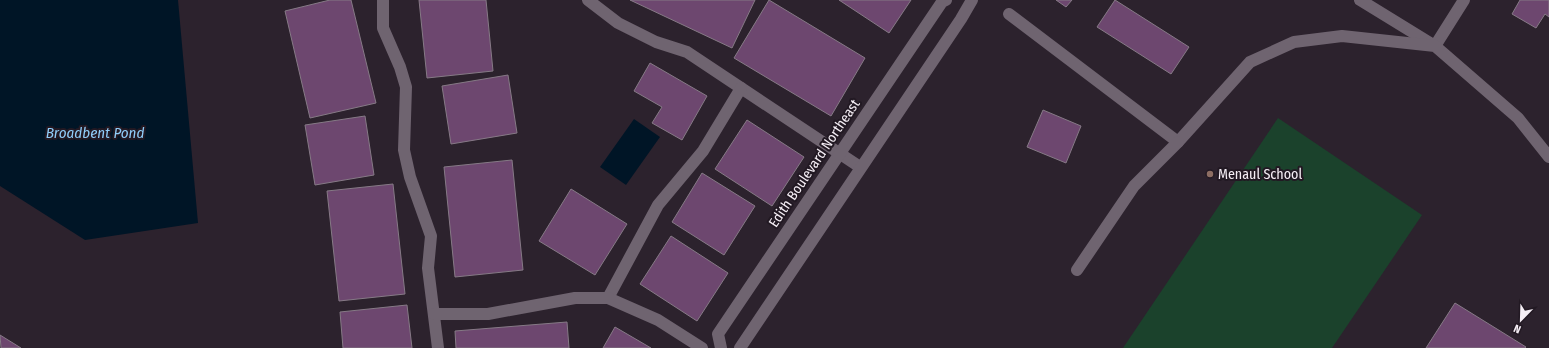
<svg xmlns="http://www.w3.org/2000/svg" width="1549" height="348" viewBox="0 0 1549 348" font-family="'Fira Sans Condensed',sans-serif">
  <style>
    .green { fill: #1b422c }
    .water { fill: #001526 }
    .building { fill: #6d476f; stroke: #867a86 }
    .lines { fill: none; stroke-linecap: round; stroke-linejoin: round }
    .lane { stroke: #6f6470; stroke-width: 12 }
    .street { stroke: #6f6470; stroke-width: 12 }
    .education-dot { fill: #8d6e63; stroke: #221923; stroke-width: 1.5 }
    .labels { text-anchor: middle; stroke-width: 4; stroke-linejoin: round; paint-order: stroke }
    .street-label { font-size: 14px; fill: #f5eef5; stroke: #221923 }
    .poi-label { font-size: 14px; fill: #f5eef5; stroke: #221923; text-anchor: start }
    .water-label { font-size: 15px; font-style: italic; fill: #90cdf9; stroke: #221923 }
  </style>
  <rect width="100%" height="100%" fill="#2c222d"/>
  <!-- green -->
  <polygon class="green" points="1278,118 1422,215 1332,348 1123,348"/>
  <!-- water -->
  <g class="water">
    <polygon points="0,0 178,0 198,223 85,240 0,186"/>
    <polygon points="634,119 660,137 626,185 600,167"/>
  </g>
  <!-- building -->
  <g class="building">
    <polygon points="330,0 351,0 376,103 310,118 285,11"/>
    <polygon points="419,0 486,0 493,71 427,78"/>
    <polygon points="630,0 755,0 732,48"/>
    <polygon points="769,0 865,58 831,116 734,58"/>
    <polygon points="839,0 911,0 889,33"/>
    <polygon points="1056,0 1072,0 1066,7"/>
    <polygon points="1115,0 1189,47 1171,74 1097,27"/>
    <polygon points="1520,0 1549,0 1549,17 1545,14 1536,28 1512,14"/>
    <polygon points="650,63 707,96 682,140 652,123 662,107 634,91"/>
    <polygon points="508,75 517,133 451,144 442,86"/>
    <polygon points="1043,110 1081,126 1066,163 1027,147"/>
    <polygon points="365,116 374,175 315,185 305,125"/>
    <polygon points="747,120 804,157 772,206 715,169"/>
    <polygon points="512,160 523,270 455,277 444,167"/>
    <polygon points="702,173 755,206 724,255 672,222"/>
    <polygon points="393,184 405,294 339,301 327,191"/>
    <polygon points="571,189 627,224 595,275 539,241"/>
    <polygon points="671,236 728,273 697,321 640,284"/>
    <polygon points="1455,303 1526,347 1525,348 1426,348"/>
    <polygon points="407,305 412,348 343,348 340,312"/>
    <polygon points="567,322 569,348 456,348 455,331"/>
    <polygon points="615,327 651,348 603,348"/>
    <polygon points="0,335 21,348 1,348"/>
  </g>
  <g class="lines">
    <!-- lane -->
    <g class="lane">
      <polyline points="383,0 383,28 400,67 406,87 404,150 410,177 431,236 428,268 438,348"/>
      <polyline points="588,0 618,23 656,42 687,52 860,167"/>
      <polyline points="1360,0 1435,46 1464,0"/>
      <polyline points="1009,14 1178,142 1250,62 1294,42 1342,36 1435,46 1518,118 1549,157"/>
      <polyline points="1077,270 1134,186 1178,142"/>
      <polyline points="608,298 658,205 703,151 741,88"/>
      <polyline points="434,314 488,314 575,298 608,298 658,320 702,348"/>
    </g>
    <!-- street -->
    <g class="street">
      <polyline points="721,348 718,334 942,2 946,0"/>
      <polyline points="740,348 961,19 972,0"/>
    </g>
  </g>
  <!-- markers -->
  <circle class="education-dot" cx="1210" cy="174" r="4"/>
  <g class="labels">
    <!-- street labels -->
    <g class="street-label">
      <text transform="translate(814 163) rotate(-56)" y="5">Edith Boulevard Northeast</text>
    </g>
    <!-- poi labels -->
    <g class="poi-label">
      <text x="1218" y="179">Menaul School</text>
    </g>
    <!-- water labels -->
    <g class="water-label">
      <text x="95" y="138">Broadbent Pond</text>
    </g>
  </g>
  <!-- north arrow -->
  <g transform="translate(1521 320) rotate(203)" stroke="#221923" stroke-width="3" paint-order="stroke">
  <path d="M0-3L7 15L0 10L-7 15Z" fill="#f5eef5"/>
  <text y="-6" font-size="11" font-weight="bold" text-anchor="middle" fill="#f5eef5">N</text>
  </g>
</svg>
